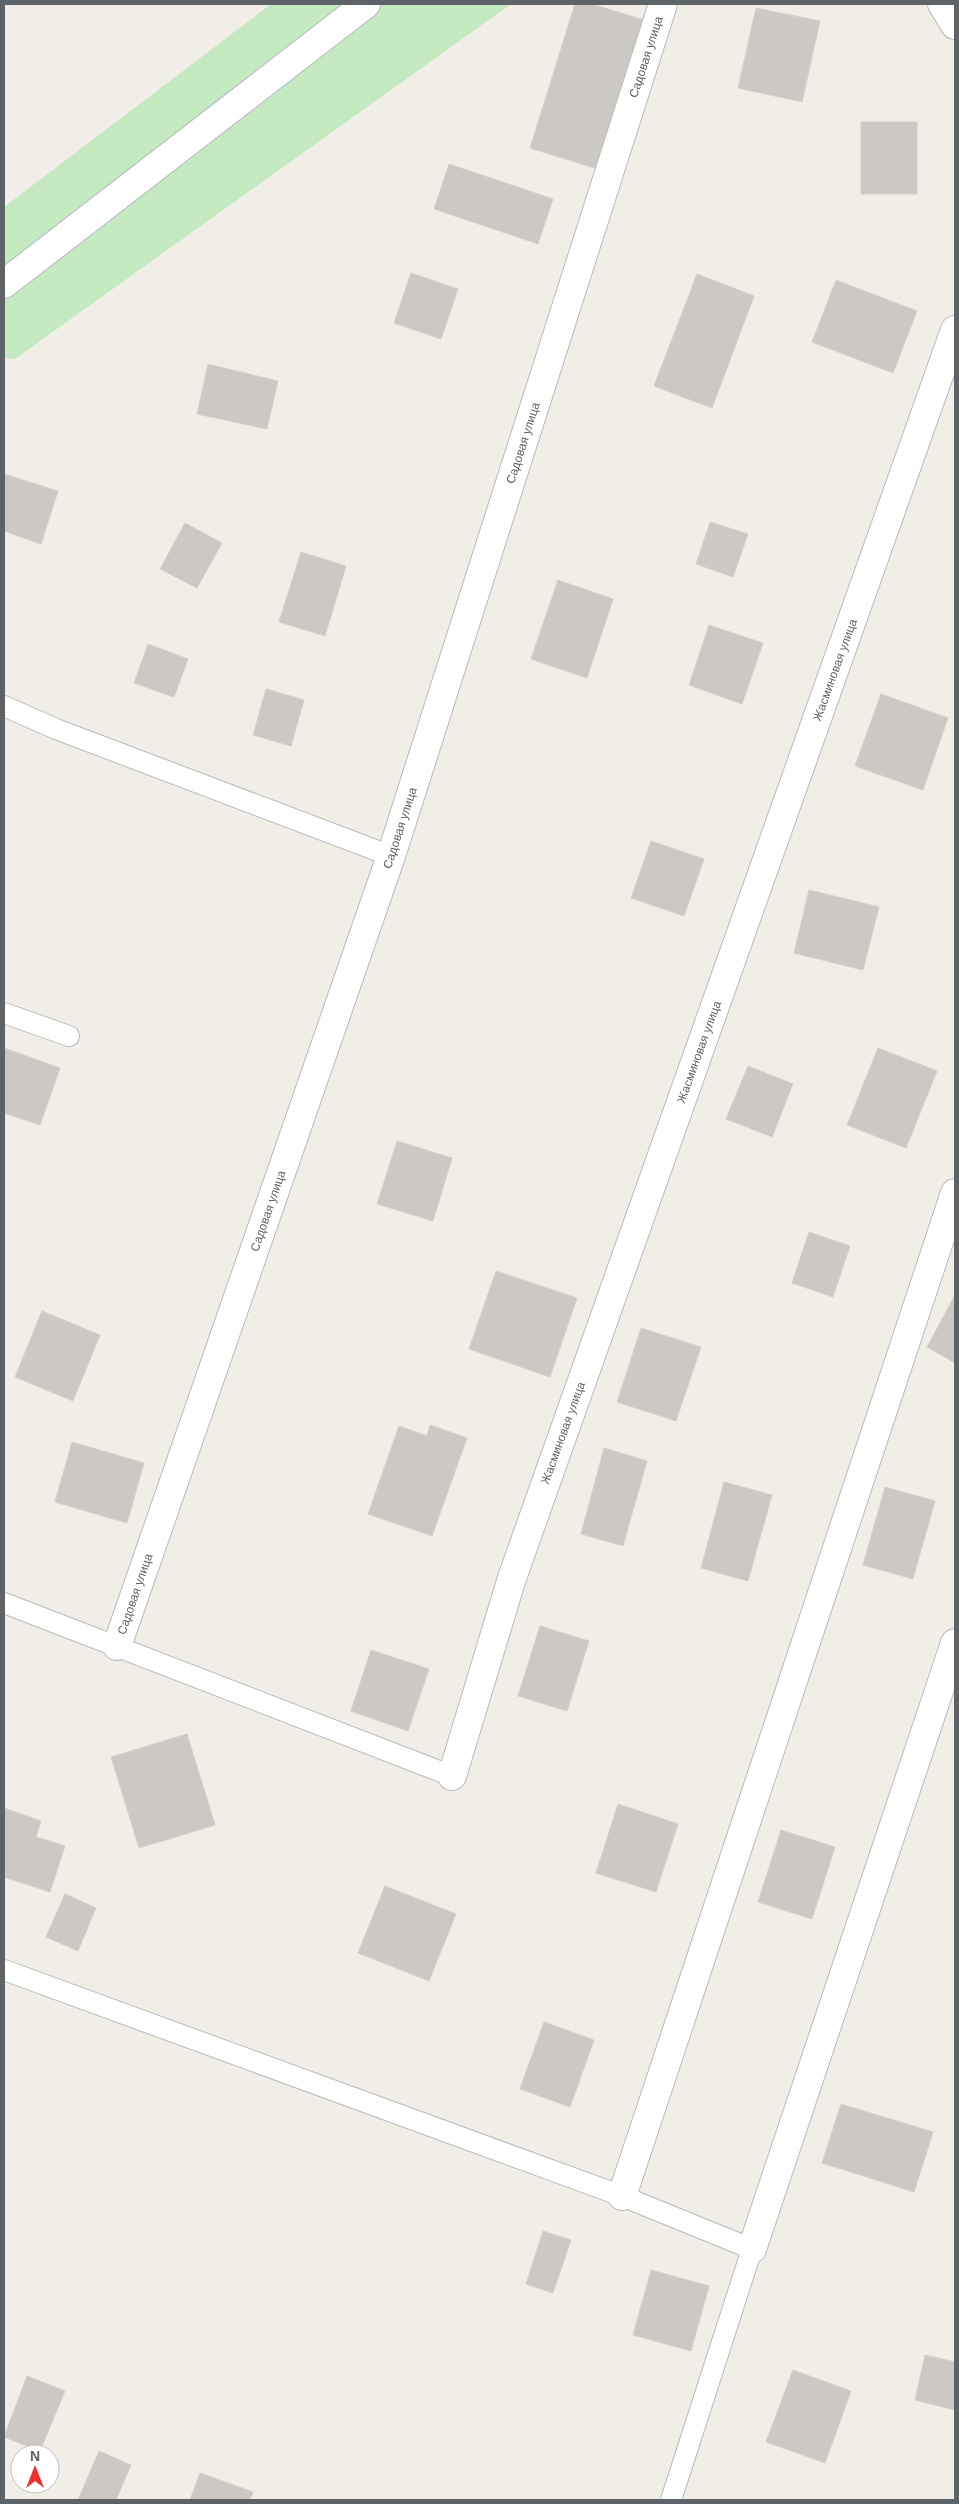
<svg xmlns="http://www.w3.org/2000/svg" width="959" height="2504" viewBox="0 0 959 2504" font-family="Helvetica,sans-serif">
  <style>
    .green { fill: #c5eac2 }
    .building { fill: #ccc9c4; stroke: #d7d0c5 }
    .lines { fill: none; stroke-linecap: round; stroke-linejoin: round }
    .lane-casing { stroke: #b7babe; stroke-width: 22 }
    .street-casing { stroke: #b7babe; stroke-width: 30 }
    .lane { stroke: #fff; stroke-width: 20 }
    .street { stroke: #fff; stroke-width: 28 }
    .labels { text-anchor: middle; stroke-width: 5; stroke-linejoin: round; paint-order: stroke }
    .street-label { font-size: 12px; fill: #5e6368; stroke: #fff }
  </style>
  <rect width="100%" height="100%" fill="#f1eee7"/>
  <!-- green -->
  <polygon class="green" points="271,4 511,4 15,359 4,358 4,207"/>
  <!-- building -->
  <g class="building">
    <polygon points="575,4 592,4 647,21 601,170 530,148"/>
    <polygon points="756,8 820,21 802,102 738,88"/>
    <rect x="861" y="122" width="56" height="72"/>
    <polygon points="449,164 553,199 538,244 434,209"/>
    <polygon points="411,273 458,289 441,339 394,323"/>
    <polygon points="697,274 754,296 712,408 654,386"/>
    <polygon points="836,280 917,311 893,373 812,342"/>
    <polygon points="208,364 278,381 267,429 197,414"/>
    <polygon points="4,474 58,491 41,544 4,531"/>
    <polygon points="710,522 748,534 733,577 696,564"/>
    <polygon points="185,523 222,543 197,588 160,569"/>
    <polygon points="301,552 346,566 325,636 279,622"/>
    <polygon points="558,580 613,599 587,678 531,659"/>
    <polygon points="709,625 763,643 742,704 689,685"/>
    <polygon points="148,644 188,659 174,697 134,683"/>
    <polygon points="266,689 304,700 291,746 253,735"/>
    <polygon points="881,694 948,718 923,790 855,766"/>
    <polygon points="651,841 704,859 684,916 631,898"/>
    <polygon points="809,890 879,907 863,970 794,953"/>
    <polygon points="4,1048 60,1068 40,1125 4,1113"/>
    <polygon points="878,1048 937,1071 906,1148 847,1125"/>
    <polygon points="748,1066 793,1084 772,1137 726,1119"/>
    <polygon points="397,1141 452,1158 433,1221 377,1204"/>
    <polygon points="809,1232 850,1246 833,1297 792,1283"/>
    <polygon points="496,1271 577,1298 550,1377 469,1349"/>
    <polygon points="955,1295 955,1363 927,1347"/>
    <polygon points="42,1311 100,1335 73,1401 15,1377"/>
    <polygon points="641,1328 701,1347 676,1421 617,1402"/>
    <polygon points="430,1425 467,1438 432,1536 368,1514 399,1426 427,1436"/>
    <polygon points="72,1442 144,1463 127,1523 55,1502"/>
    <polygon points="604,1448 647,1461 623,1546 581,1534"/>
    <polygon points="724,1482 772,1495 748,1581 701,1568"/>
    <polygon points="885,1487 935,1501 913,1579 863,1565"/>
    <polygon points="540,1626 589,1641 567,1711 518,1696"/>
    <polygon points="371,1650 429,1669 408,1731 351,1711"/>
    <polygon points="187,1734 215,1825 139,1848 111,1757"/>
    <polygon points="618,1804 678,1824 656,1892 596,1873"/>
    <polygon points="4,1808 41,1821 36,1837 65,1846 50,1892 4,1877"/>
    <polygon points="781,1830 835,1847 812,1919 758,1902"/>
    <polygon points="385,1886 456,1914 429,1981 358,1953"/>
    <polygon points="65,1894 96,1908 78,1951 46,1937"/>
    <polygon points="544,2022 594,2040 570,2107 520,2089"/>
    <polygon points="841,2104 933,2132 914,2192 822,2163"/>
    <polygon points="543,2231 571,2240 553,2293 526,2284"/>
    <polygon points="651,2270 709,2286 691,2351 633,2335"/>
    <polygon points="925,2355 955,2362 955,2410 915,2400"/>
    <polygon points="793,2370 851,2391 825,2463 766,2442"/>
    <polygon points="27,2376 65,2391 40,2451 4,2437"/>
    <polygon points="99,2451 131,2465 116,2500 78,2500"/>
    <polygon points="200,2473 253,2492 250,2500 190,2500"/>
  </g>
  <g class="lines">
    <!-- lane casing -->
    <g class="lane-casing">
      <g id="lane">
        <polyline points="4,706 56,729 391,856"/>
        <polyline points="4,1013 69,1036"/>
        <polyline points="4,1603 452,1776"/>
        <polyline points="4,1970 622,2196 752,2249 671,2500"/>
      </g>
    </g>
    <!-- street casing -->
    <g class="street-casing">
      <g id="street">
        <polyline points="942,4 955,25"/>
        <polyline points="4,284 366,4"/>
        <polyline points="117,1646 391,856 663,4"/>
        <polyline points="452,1776 512,1578 955,330"/>
        <polyline points="622,2196 955,1193"/>
        <polyline points="752,2249 955,1643"/>
      </g>
    </g>
    <!-- lane -->
    <use href="#lane" class="lane"/>
    <!-- street -->
    <use href="#street" class="street"/>
  </g>
  <g class="labels">
    <!-- street labels -->
    <g class="street-label">
      <text transform="translate(646 57) rotate(-72)" y="4">Садовая улица</text>
      <text transform="translate(523 443) rotate(-72)" y="4">Садовая улица</text>
      <text transform="translate(835 670) rotate(-70)" y="4">Жасминовая улица</text>
      <text transform="translate(400 828) rotate(-72)" y="4">Садовая улица</text>
      <text transform="translate(699 1052) rotate(-70)" y="4">Жасминовая улица</text>
      <text transform="translate(268 1211) rotate(-71)" y="4">Садовая улица</text>
      <text transform="translate(563 1433) rotate(-70)" y="4">Жасминовая улица</text>
      <text transform="translate(135 1594) rotate(-71)" y="4">Садовая улица</text>
    </g>
  </g>
  <!-- border -->
  <rect width="959" height="2504" fill="none" stroke="#5e6368" stroke-width="10"/>
  <!-- north arrow -->
  <g transform="translate(35 2469)"><circle r="24" fill="#ffffff" stroke="#bfc1c3"/>
  <path d="M0-4L9 19L0 12L-9 19Z" fill="#f42d2a"/>
  <text y="-8" font-size="14" font-weight="bold" text-anchor="middle" fill="#5e6368">N</text>
  </g>
</svg>
